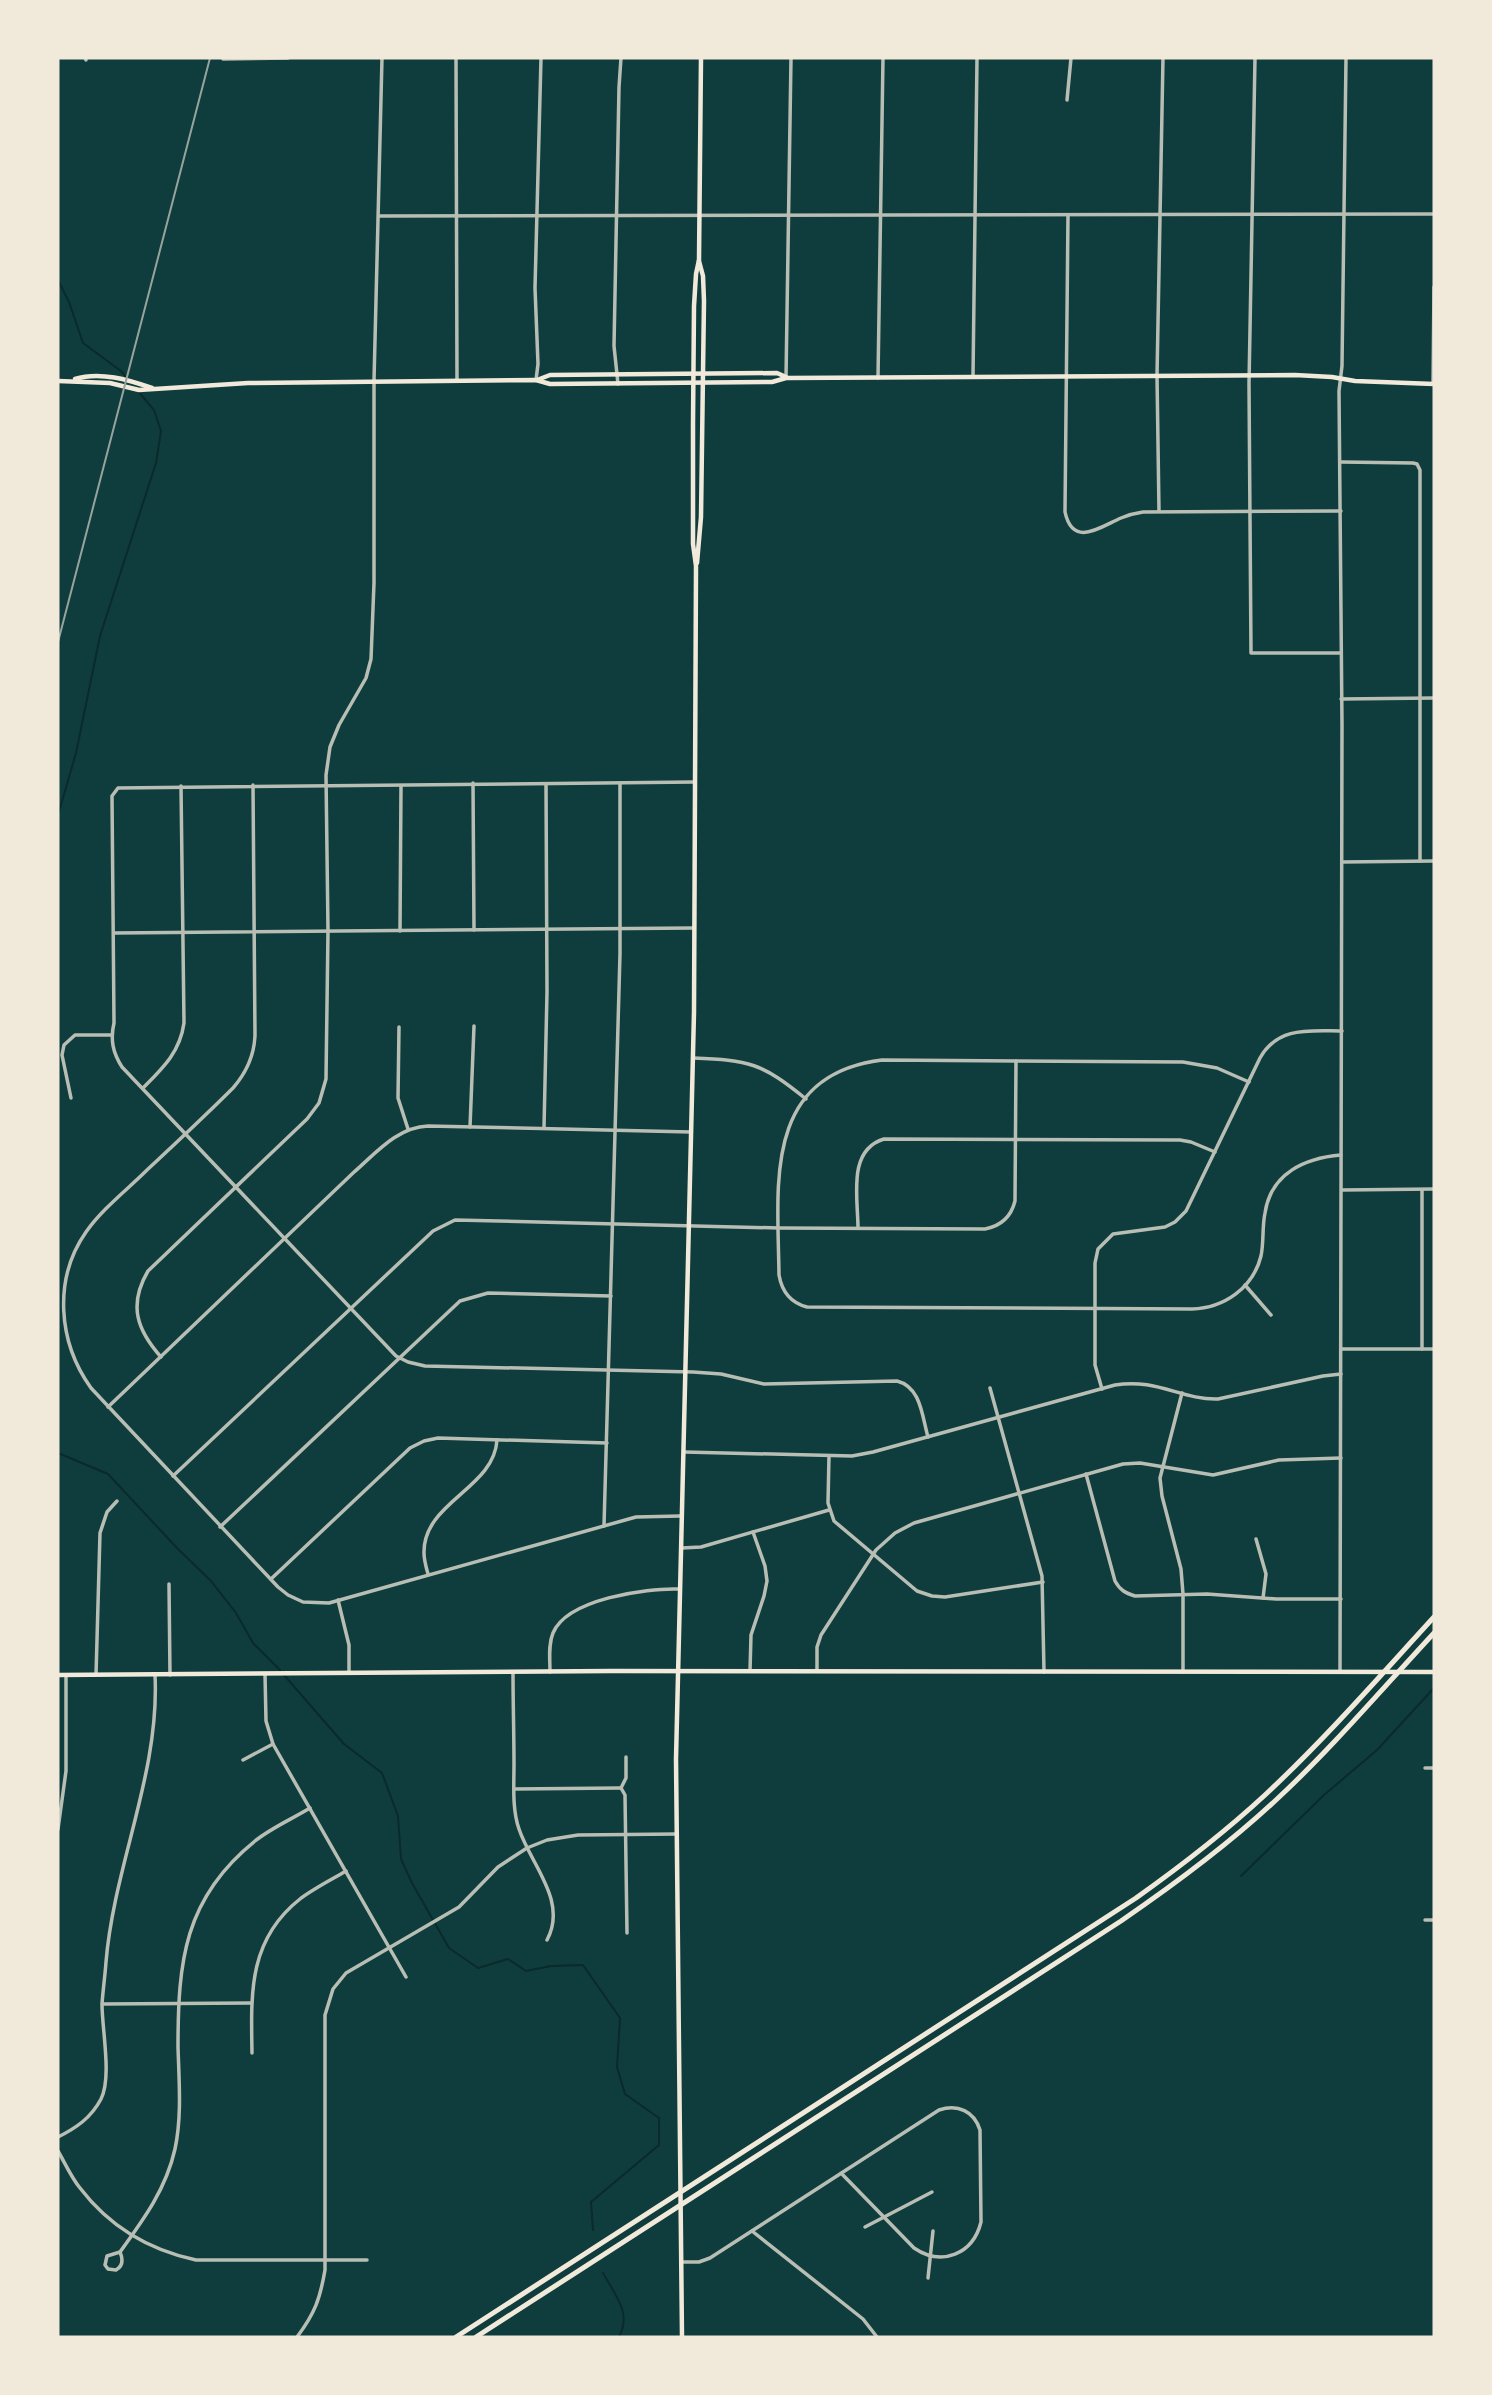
<svg xmlns="http://www.w3.org/2000/svg" width="1492" height="2395" viewBox="0 0 1492 2395" font-family="Barlow,sans-serif">
  <style>
    .lines { fill: none; stroke-linecap: round; stroke-linejoin: round }
    .stream { stroke: #0a2a2b; stroke-width: 2 }
    .minor { stroke: #b8beb3; stroke-width: 3.5 }
    .tertiary { stroke: #b8beb3; stroke-width: 3.5 }
    .secondary { stroke: #f1e9da; stroke-width: 4.5 }
    .motorway { stroke: #f1e9da; stroke-width: 5 }
    .rail { stroke: #97a49c; stroke-width: 2 }
  </style>
  <rect width="100%" height="100%" fill="#0f3d3e"/>
  <g class="lines">
    <!-- stream -->
    <g class="stream">
      <polyline points="58,280 69,302 83,343 121,371 127,378"/>
      <polyline points="58,815 76,753 100,636 156,463 161,431 154,410 138,391"/>
      <polyline points="58,1453 108,1474 177,1548 211,1581 236,1613 253,1643 280,1670"/>
      <polyline points="284,1675 344,1744 382,1773 398,1816 401,1859 412,1883 449,1948 478,1968 508,1959 526,1971 551,1966 583,1965 620,2018 617,2067 625,2094 659,2118 659,2145 591,2202 593,2230"/>
      <polyline points="1241,1876 1324,1795 1377,1750 1434,1688"/>
      <path d="M603,2273C615,2295 632,2313 619,2337"/>
    </g>
    <!-- minor -->
    <g class="minor">
      <polyline points="85,58 86,60"/>
      <polyline points="456,58 457,381"/>
      <polyline points="1255,58 1249,384 1251,653 1341,653"/>
      <polyline points="223,59 288,58"/>
      <polyline points="1067,100 1071,58"/>
      <path d="M1068,215L1065,512C1073,549 1102,526 1121,518C1128,515 1136,513 1143,512L1341,511"/>
      <polyline points="379,216 1434,214"/>
      <polyline points="973,377 977,58"/>
      <polyline points="786,378 791,58"/>
      <polyline points="878,378 883,58"/>
      <polyline points="536,380 538,364 535,288 541,58"/>
      <polyline points="374,381 382,58"/>
      <polyline points="618,384 614,346 619,87 621,58"/>
      <polyline points="1433,384 1434,287"/>
      <polyline points="1341,462 1413,463 1417,464 1420,470 1420,861"/>
      <polyline points="1159,511 1157,376 1163,58"/>
      <polyline points="1341,699 1434,698"/>
      <path d="M695,782L118,788L112,796L114,1023C110,1040 113,1053 122,1067L396,1356L408,1362L425,1366L693,1372L721,1374L764,1384L897,1381C921,1387 922,1416 928,1437"/>
      <polyline points="473,783 474,930"/>
      <path d="M253,785L255,1036C254,1056 246,1073 233,1088C205,1116 176,1143 147,1170C127,1190 103,1208 86,1232C53,1279 58,1342 91,1388L278,1587L288,1595L303,1602L329,1603L636,1517L680,1516"/>
      <polyline points="1342,862 1434,861"/>
      <polyline points="400,931 401,786"/>
      <polyline points="114,933 694,928"/>
      <polyline points="399,1027 398,1098 408,1129"/>
      <path d="M693,1058C749,1060 762,1063 806,1099"/>
      <path d="M1249,1082L1217,1068L1183,1062L882,1060C762,1075 778,1186 779,1275C782,1292 791,1303 807,1307L1192,1309C1224,1308 1253,1288 1261,1256C1264,1242 1262,1227 1265,1213C1271,1173 1305,1158 1341,1155"/>
      <path d="M143,1088C163,1068 180,1052 184,1023L181,786"/>
      <polyline points="71,1098 62,1055 64,1045 75,1035 111,1035"/>
      <polyline points="470,1127 474,1026"/>
      <polyline points="544,1128 547,992 546,784"/>
      <polyline points="1422,1190 1422,1349"/>
      <path d="M858,1228C858,1198 847,1150 884,1139L1180,1140L1191,1142L1215,1152"/>
      <polyline points="1245,1285 1271,1315"/>
      <polyline points="1341,1349 1434,1349"/>
      <path d="M161,1357C137,1330 128,1305 148,1271L307,1119L319,1103L326,1079L328,931"/>
      <polyline points="990,1388 1042,1576 1044,1672"/>
      <path d="M1102,1389L1095,1365V1263L1098,1249L1113,1234L1165,1227L1175,1222L1186,1211L1260,1058C1278,1026 1310,1031 1342,1031"/>
      <polyline points="1182,1393 1160,1478 1162,1496 1181,1569 1183,1594 1183,1672"/>
      <path d="M108,1407L353,1173C375,1154 397,1127 428,1126L691,1132"/>
      <path d="M684,1452L852,1456L873,1452L1115,1385C1157,1378 1181,1400 1218,1399L1323,1376L1341,1374"/>
      <polyline points="829,1456 828,1503 834,1521 917,1591 932,1596 945,1597 1043,1582"/>
      <path d="M1086,1474L1115,1581C1120,1590 1125,1593 1135,1596L1207,1594L1276,1599H1341"/>
      <path d="M173,1476L433,1231L455,1220L779,1228L985,1229C1001,1226 1011,1217 1015,1201L1016,1061"/>
      <polyline points="604,1526 620,954 620,783"/>
      <polyline points="220,1527 460,1301 488,1293 611,1296"/>
      <polyline points="1256,1539 1266,1574 1263,1598"/>
      <polyline points="682,1548 701,1547 829,1510"/>
      <path d="M428,1574C426,1567 424,1560 424,1553C423,1502 494,1489 497,1440"/>
      <polyline points="271,1579 410,1448 424,1441 438,1438 607,1443"/>
      <polyline points="169,1584 170,1675"/>
      <polyline points="338,1600 349,1645 349,1673"/>
      <polyline points="750,1671 751,1635 764,1596 767,1581 765,1566 753,1532"/>
      <polyline points="817,1671 817,1647 821,1635 876,1550 895,1533 914,1523 1123,1464 1140,1463 1213,1475 1279,1460 1341,1458"/>
      <path d="M513,1672C513,1703 514,1734 514,1764C514,1785 512,1809 519,1829C531,1865 568,1901 547,1940"/>
      <path d="M550,1672C550,1659 548,1645 553,1633C567,1599 646,1588 678,1589"/>
      <polyline points="265,1674 266,1721 273,1744 406,1977"/>
      <polyline points="96,1675 100,1533 107,1512 117,1501"/>
      <polyline points="243,1760 273,1744"/>
      <polyline points="1425,1768 1434,1768"/>
      <polyline points="621,1788 625,1795 627,1933"/>
      <polyline points="621,1788 626,1778 626,1757"/>
      <polyline points="514,1789 620,1788"/>
      <polyline points="58,1829 66,1771 66,1676"/>
      <polyline points="1425,1920 1434,1920"/>
      <polyline points="103,2004 251,2003"/>
      <path d="M252,2053C251,1994 248,1940 300,1899C313,1889 331,1880 346,1871"/>
      <path d="M58,2137C76,2128 91,2118 101,2099C112,2077 102,2030 102,2004C103,1990 105,1976 106,1962C114,1865 160,1773 155,1675"/>
      <path d="M58,2151C65,2163 71,2177 80,2188C109,2226 149,2250 196,2260H367"/>
      <polyline points="865,2227 932,2192"/>
      <polyline points="752,2231 863,2319 877,2337"/>
      <path d="M120,2252C123,2259 123,2266 116,2270L108,2269L105,2265L107,2256L120,2252C144,2219 166,2189 175,2149C182,2116 179,2081 178,2047C178,1962 184,1898 255,1841C271,1828 292,1819 310,1808"/>
      <path d="M681,2262H699L710,2258L939,2110C958,2104 974,2111 980,2130L981,2222C973,2254 942,2267 914,2248L841,2173"/>
      <polyline points="928,2278 933,2231"/>
      <path d="M297,2337C315,2313 320,2299 325,2270V2015L333,1989L346,1973L459,1907L498,1867L527,1848L547,1840L578,1835L677,1834"/>
    </g>
    <!-- tertiary -->
    <g class="tertiary">
      <polyline points="328,931 326,775 330,747 339,725 366,678 371,659 374,583 374,381"/>
      <polyline points="1342,1190 1434,1189"/>
      <polyline points="1340,1672 1342,724 1339,391 1342,366 1346,58"/>
    </g>
    <!-- secondary -->
    <g class="secondary">
      <path d="M75,379C100,371 129,380 152,388"/>
      <polyline points="537,380 550,375 777,373 786,377"/>
      <polyline points="58,381 110,383 139,390 248,383 536,380 550,384 772,382 786,378 1295,375 1332,377 1355,381 1434,384"/>
      <polyline points="697,563 701,517 704,301 703,276 699,261"/>
      <polyline points="58,1675 612,1671 1434,1672"/>
      <polyline points="682,2337 676,1759 694,1012 696,566 693,544 693,424 694,306 696,274 699,260 701,58"/>
    </g>
    <!-- motorway -->
    <g class="motorway">
      <path d="M456,2337L1136,1898C1181,1866 1225,1832 1265,1795C1325,1739 1379,1677 1434,1617"/>
      <path d="M476,2337L1121,1921C1175,1884 1228,1845 1276,1800C1332,1748 1382,1689 1434,1633"/>
    </g>
    <!-- rail -->
    <polyline class="rail" points="58,642 210,58"/>
  </g>
  <!-- border -->
  <rect width="1492" height="2395" fill="none" stroke="#f1e9da" stroke-width="119"/>
</svg>
